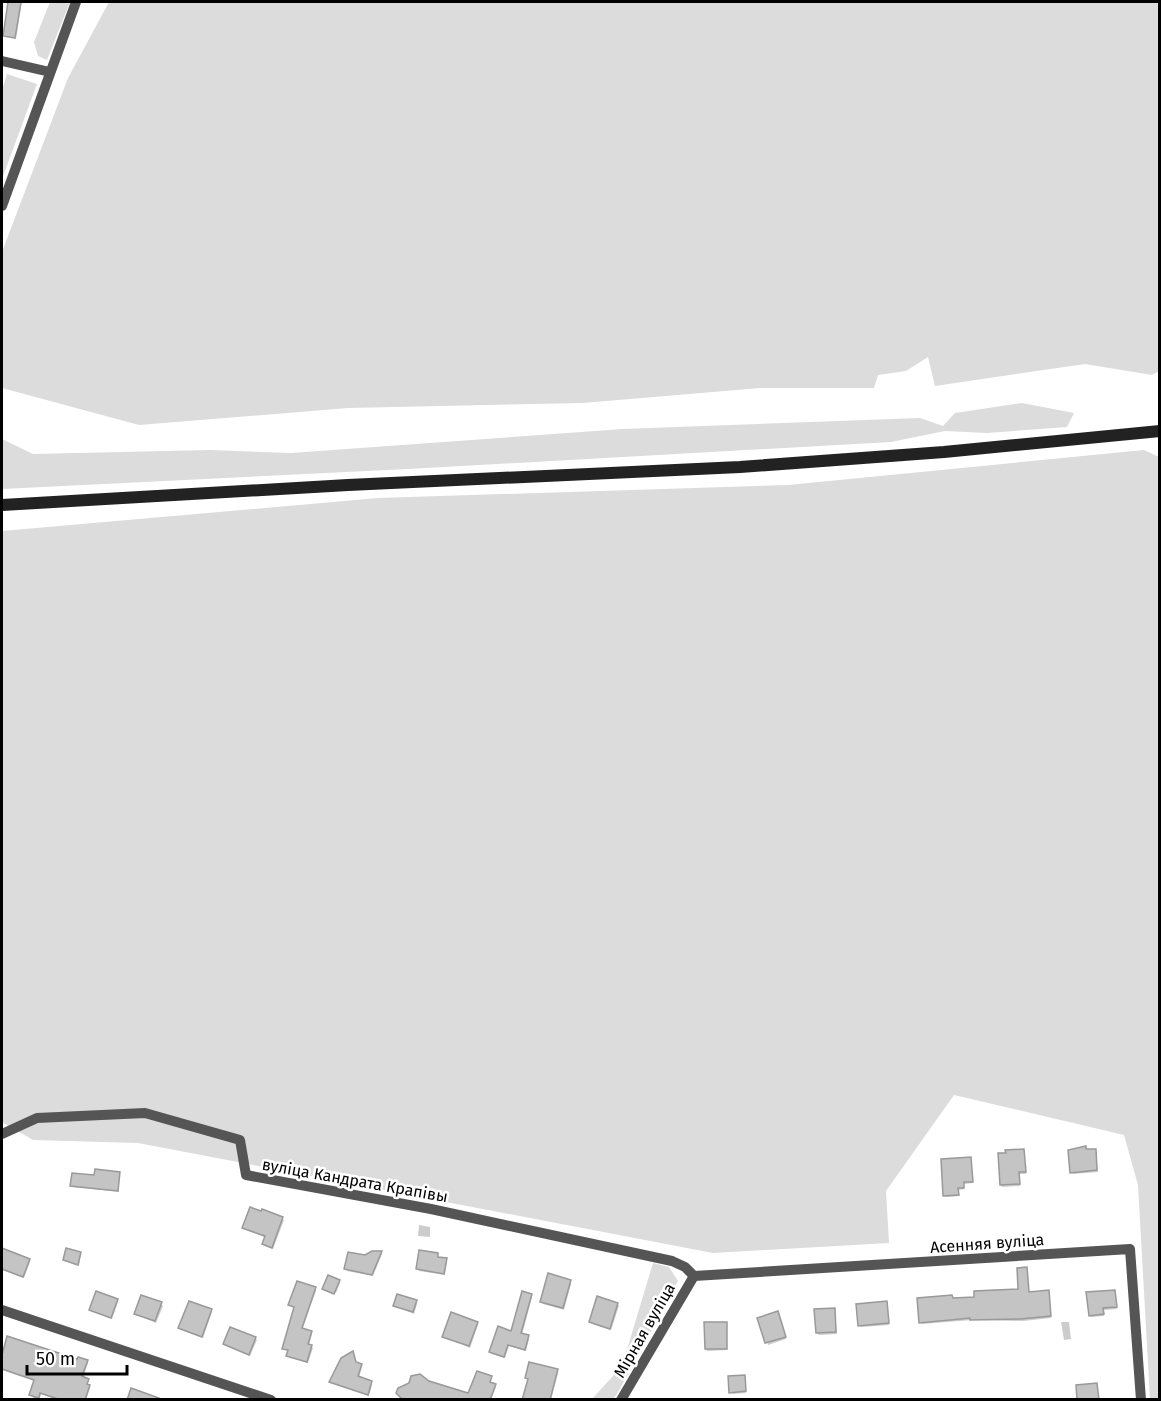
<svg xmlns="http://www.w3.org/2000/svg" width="1161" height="1401" viewBox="0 0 1161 1401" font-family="'Fira Sans',sans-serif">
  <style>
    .green { fill: #dcdcdc }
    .shadow { fill: #0003 }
    .building { fill: #c4c4c4; stroke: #999; stroke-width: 1.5 }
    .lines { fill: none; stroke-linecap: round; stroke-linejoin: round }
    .minor { stroke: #555; stroke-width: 10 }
    .secondary { stroke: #222; stroke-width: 12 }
    .labels { text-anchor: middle; stroke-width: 5; stroke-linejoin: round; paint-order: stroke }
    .street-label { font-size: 16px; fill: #000; stroke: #fff }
  </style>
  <rect width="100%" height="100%" fill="#fff"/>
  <!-- green -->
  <g class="green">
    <polygon points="50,2 70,2 47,60 38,56 34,42"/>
    <polygon points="109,2 1159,2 1159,371 1152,375 1085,364 935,386 928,357 906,371 878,375 874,388 760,388 583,403 348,408 139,425 2,388 2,252 68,78"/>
    <polygon points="7,74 37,84 2,179 2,90"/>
    <polygon points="1022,403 1074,413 1067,427 987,433 945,431 891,442 408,469 2,489 2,439 33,454 210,450 291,453 623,429 920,418 943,426 955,413"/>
    <polygon points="1144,450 1159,457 1159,1399 1150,1399 1138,1185 1124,1135 954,1095 886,1191 889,1243 713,1253 138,1143 33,1140 2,1122 2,531 378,498 788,485"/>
    <polygon points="653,1263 669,1267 678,1281 617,1394 613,1399 592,1399 622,1366"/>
  </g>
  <!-- shadow -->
  <g class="shadow">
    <polygon points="10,2 22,2 16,39 5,37 4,35"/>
    <polygon points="1085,1148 1096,1152 1098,1172 1073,1174 1072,1172"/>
    <polygon points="1024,1150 1026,1174 1019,1174 1020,1186 1002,1187 1001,1185"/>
    <polygon points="971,1159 973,1183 964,1184 964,1189 959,1190 959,1196 945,1197 944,1195"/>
    <polygon points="119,1173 119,1192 73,1187 72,1185"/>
    <polygon points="282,1218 284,1220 273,1249 265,1246 266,1238 243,1228"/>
    <polygon points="419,1225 430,1227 430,1237 418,1236"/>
    <polygon points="2,1250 29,1260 30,1262 24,1278 2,1270"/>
    <polygon points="381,1252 382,1254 373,1276 347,1271 346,1268 366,1256"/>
    <polygon points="81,1254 79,1266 64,1260"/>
    <polygon points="437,1254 438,1259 446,1260 447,1262 445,1275 419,1271 418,1269"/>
    <polygon points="1026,1269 1029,1294 1048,1292 1049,1294 1051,1318 1023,1321 972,1320 922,1324 921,1322 953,1300 976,1299 1020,1291"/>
    <polygon points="339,1281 340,1283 336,1293 324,1288"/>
    <polygon points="570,1281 571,1284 564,1310 543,1304 541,1302"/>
    <polygon points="315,1289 316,1291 302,1330 312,1334 309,1345 313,1348 308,1363 289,1357 289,1352 283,1348 295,1309 290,1305"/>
    <polygon points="1114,1291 1117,1309 1104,1310 1104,1316 1091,1317 1090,1315"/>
    <polygon points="531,1295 532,1297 522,1335 529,1339 526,1351 509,1346 505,1358 492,1354 491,1352 512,1333"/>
    <polygon points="117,1300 118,1302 112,1319 91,1310"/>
    <polygon points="416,1301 417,1304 414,1314 395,1306"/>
    <polygon points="161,1304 163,1306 156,1323 135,1314"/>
    <polygon points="617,1304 619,1306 611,1330 592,1324 591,1322"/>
    <polygon points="887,1305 889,1325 861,1327 860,1325"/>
    <polygon points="211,1310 212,1312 203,1338 181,1330 180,1328"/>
    <polygon points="835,1311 837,1334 819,1335 817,1333"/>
    <polygon points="778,1315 786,1339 768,1345 759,1319"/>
    <polygon points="1061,1322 1069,1322 1071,1339 1064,1340"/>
    <polygon points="477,1323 478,1325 470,1348 444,1336"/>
    <polygon points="726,1324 727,1350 707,1351 706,1349"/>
    <polygon points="8,1338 78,1361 87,1361 88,1363 83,1378 88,1380 88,1385 90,1388 86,1400 58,1400 41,1394 39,1400 32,1397 31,1395 35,1381 2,1370 2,1359"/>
    <polygon points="255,1338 257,1340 250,1356 224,1344"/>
    <polygon points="356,1364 362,1367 359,1378 372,1385 369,1396 331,1382"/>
    <polygon points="557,1371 558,1373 551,1400 524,1400 529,1380 526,1378"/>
    <polygon points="491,1378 491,1384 496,1387 491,1400 404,1400 428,1383 469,1395"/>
    <polygon points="745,1379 746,1393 732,1394 731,1392"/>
  </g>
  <!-- building -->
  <g class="building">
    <polygon points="8,2 21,2 15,38 3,36"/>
    <polygon points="1086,1146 1086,1149 1096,1149 1097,1170 1070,1173 1068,1150"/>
    <polygon points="1024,1149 1026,1172 1019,1172 1020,1184 1000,1185 998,1153 1006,1153 1005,1150"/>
    <polygon points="971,1157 973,1182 964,1182 964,1188 958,1188 959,1195 943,1196 941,1159"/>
    <polygon points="95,1169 120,1172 118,1191 70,1186 72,1173 94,1175"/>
    <polygon points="250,1207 261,1211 262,1209 283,1217 272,1248 262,1244 265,1236 242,1228"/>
    <polygon points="2,1248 30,1259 23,1277 2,1269"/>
    <polygon points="66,1248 81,1252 78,1265 63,1260"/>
    <polygon points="419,1250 438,1253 438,1257 447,1258 444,1274 416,1269"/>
    <polygon points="372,1251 382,1251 372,1275 344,1269 348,1252 365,1255"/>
    <polygon points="1027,1267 1029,1292 1049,1290 1051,1316 1021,1319 970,1320 970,1318 919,1323 917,1298 952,1295 953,1298 974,1297 974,1291 1018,1289 1017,1268"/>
    <polygon points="548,1273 571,1280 563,1308 540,1302"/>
    <polygon points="328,1275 340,1280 334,1294 322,1289"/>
    <polygon points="297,1281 316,1287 302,1328 312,1331 308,1344 312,1345 307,1362 286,1356 288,1350 282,1349 294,1307 288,1305"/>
    <polygon points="1115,1290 1117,1307 1103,1308 1104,1314 1089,1316 1086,1292"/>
    <polygon points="96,1291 118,1299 111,1318 89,1310"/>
    <polygon points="522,1291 532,1294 521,1333 529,1335 525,1350 508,1345 504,1357 489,1352 498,1326 511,1331"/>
    <polygon points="397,1294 417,1300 413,1312 393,1306"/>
    <polygon points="141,1295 162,1302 155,1321 134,1314"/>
    <polygon points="597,1296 618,1303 610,1329 589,1322"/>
    <polygon points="189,1301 212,1309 202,1337 178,1328"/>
    <polygon points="887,1301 889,1323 858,1326 856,1304"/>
    <polygon points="835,1308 836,1332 816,1333 814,1309"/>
    <polygon points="778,1311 786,1337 765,1343 757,1318"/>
    <polygon points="451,1312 478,1322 469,1346 442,1337"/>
    <polygon points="704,1322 727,1322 727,1349 705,1349"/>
    <polygon points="230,1327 256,1337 249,1355 223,1344"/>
    <polygon points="7,1336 77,1359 78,1357 88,1360 82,1376 89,1379 87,1384 90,1385 85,1400 61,1400 40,1393 39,1398 29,1395 34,1380 2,1369 2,1355"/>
    <polygon points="353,1351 356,1362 362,1364 358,1376 372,1381 368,1395 329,1382 341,1358"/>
    <polygon points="529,1362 558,1369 550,1400 522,1400 528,1379 525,1378"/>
    <polygon points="477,1371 492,1376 490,1382 496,1384 490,1400 403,1400 396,1393 398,1388 409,1383 411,1376 420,1374 429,1381 468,1393"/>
    <polygon points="745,1375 746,1391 729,1393 728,1376"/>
    <polygon points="1097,1383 1099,1400 1077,1400 1076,1385"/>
    <polygon points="131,1388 159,1398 159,1400 127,1400"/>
  </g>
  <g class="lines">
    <!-- minor -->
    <g class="minor">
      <polyline points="2,61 50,72"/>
      <polyline points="2,206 76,2"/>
      <polyline points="2,1134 37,1118 145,1113 240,1140 246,1175 431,1209 672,1261 685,1267 694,1276"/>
      <polyline points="694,1276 1130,1249 1141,1400"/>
      <polyline points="2,1310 271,1400"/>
      <polyline points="621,1400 694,1276"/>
    </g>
    <!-- secondary -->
    <polyline class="secondary" points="2,505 348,485 740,467 944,452 1160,431"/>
  </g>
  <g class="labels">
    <!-- street labels -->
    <g class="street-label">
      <text transform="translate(355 1180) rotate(10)" y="6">вуліца Кандрата Крапівы</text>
      <text transform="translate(987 1243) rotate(-4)" y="6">Асенняя вуліца</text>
      <text transform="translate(644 1330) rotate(-60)" y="6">Мірная вуліца</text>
    </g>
  </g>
  <!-- border -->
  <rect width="1161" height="1401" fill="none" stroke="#000000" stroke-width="6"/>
  <!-- scale -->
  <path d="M27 1365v9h100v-9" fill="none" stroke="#000000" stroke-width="3"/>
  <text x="36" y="1365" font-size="18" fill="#000000" stroke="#ffffff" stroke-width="4.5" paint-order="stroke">50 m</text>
</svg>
